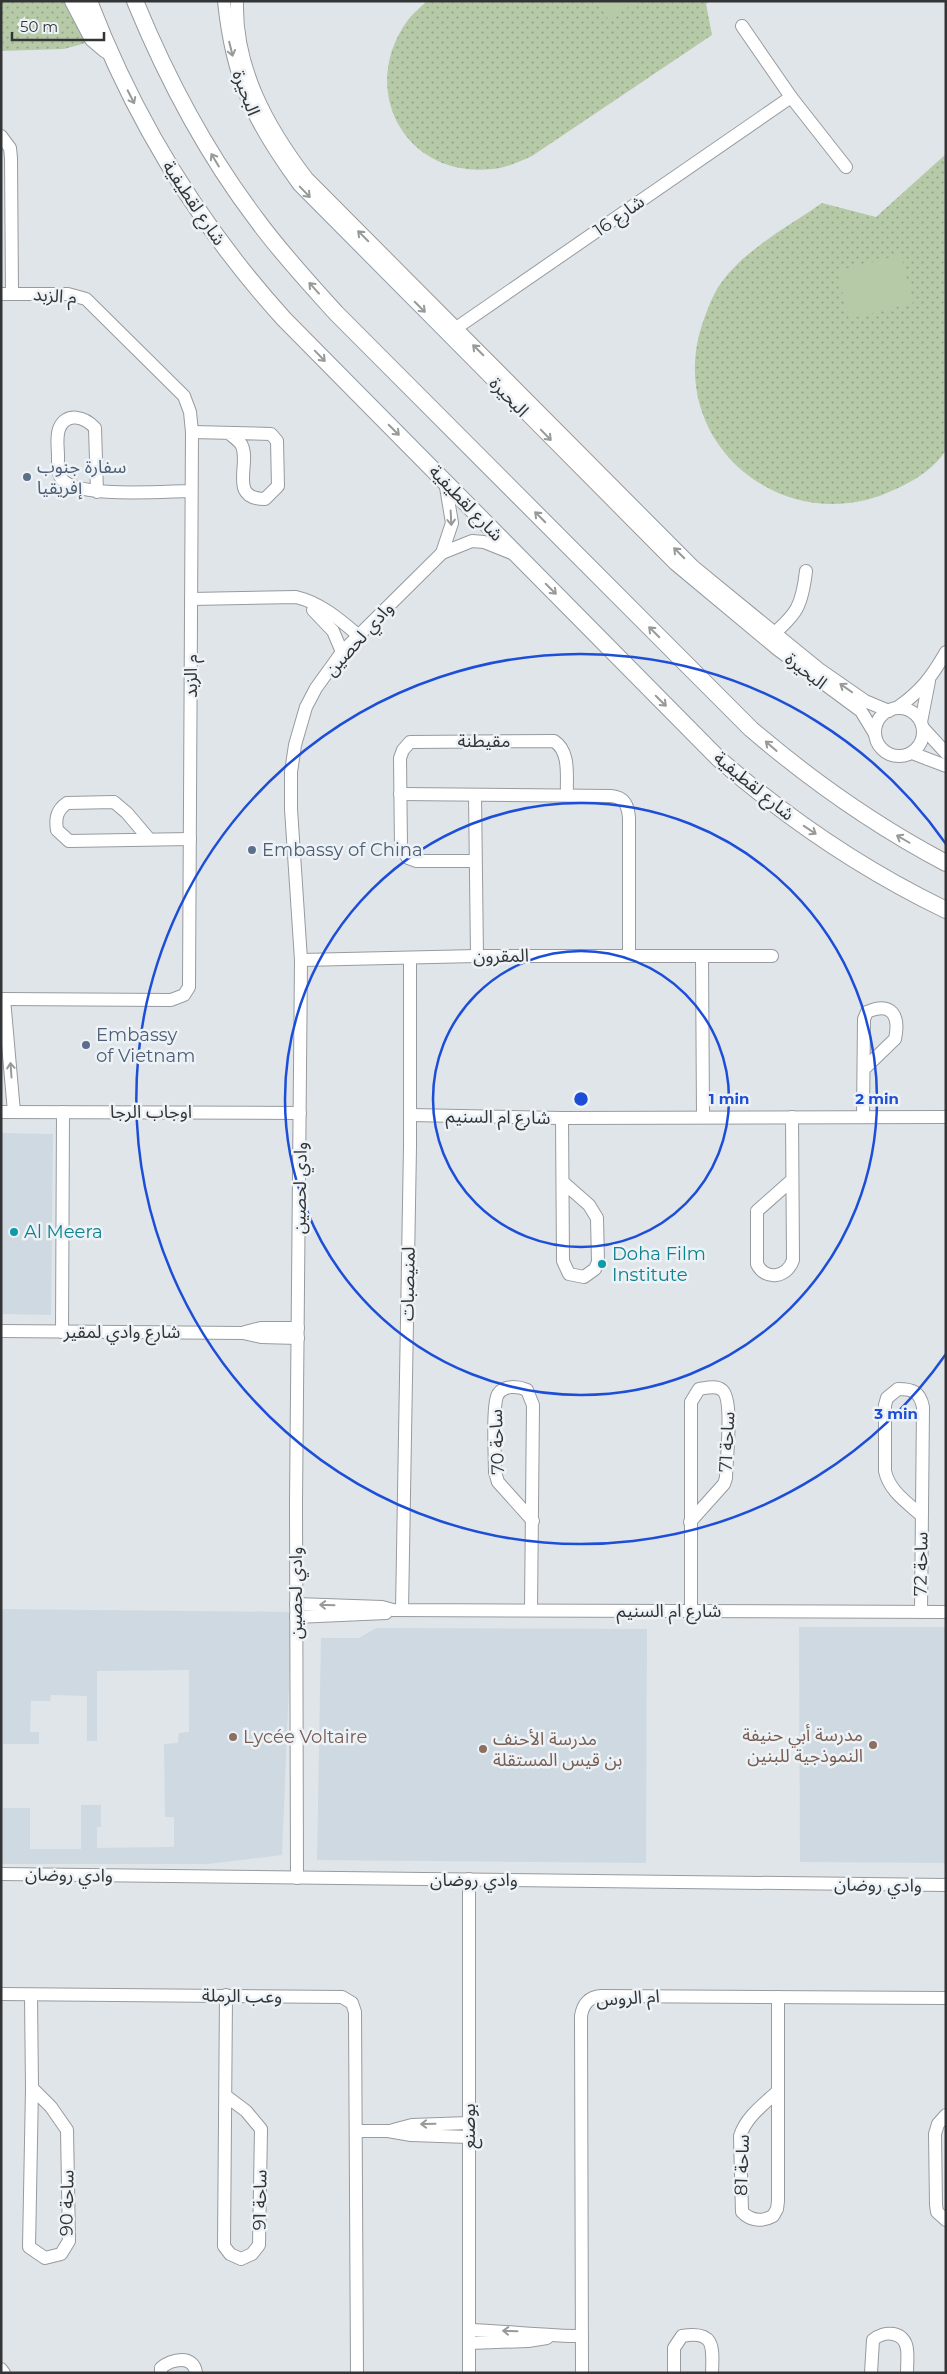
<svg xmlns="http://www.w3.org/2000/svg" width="947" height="2374" viewBox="0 0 947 2374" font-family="Montserrat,'Noto Sans Arabic',sans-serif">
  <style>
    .built { fill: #ced9e2; fill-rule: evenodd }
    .green { fill: url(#green-dots) }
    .pitch { fill: #b7caa8 }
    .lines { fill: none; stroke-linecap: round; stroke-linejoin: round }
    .minor-casing { stroke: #979b9f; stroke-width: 14 }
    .tertiary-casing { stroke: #979b9f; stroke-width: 18 }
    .minor { stroke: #fff; stroke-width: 12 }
    .tertiary { stroke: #fff; stroke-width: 16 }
    .oneway { stroke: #989a9a }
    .ring { fill: none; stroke: #1d4ed8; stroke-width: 2.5 }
    .service-dot { fill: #5c6f8a; stroke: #edf2f6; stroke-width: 2 }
    .culture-dot { fill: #0f9aa8; stroke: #edf2f6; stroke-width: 2 }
    .education-dot { fill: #8d6e63; stroke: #edf2f6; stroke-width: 2 }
    .labels { text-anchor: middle; stroke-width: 5; stroke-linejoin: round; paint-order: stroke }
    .street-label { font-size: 18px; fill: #323436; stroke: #edf2f6 }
    .service-label { font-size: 18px; fill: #4e5e75; stroke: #edf2f6; text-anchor: start }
    .culture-label { font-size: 18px; fill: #0d838f; stroke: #edf2f6; text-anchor: start }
    .education-label { font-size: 18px; fill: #785e54; stroke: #edf2f6; text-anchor: start }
    .centre { fill: #1d4ed8; stroke: #edf2f6; stroke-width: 2.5 }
    .ring-label { font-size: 15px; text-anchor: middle; font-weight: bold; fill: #1d4ed8; stroke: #edf2f6; stroke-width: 5; stroke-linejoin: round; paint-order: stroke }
  </style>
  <defs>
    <pattern id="green-dots" width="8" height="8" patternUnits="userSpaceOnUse" patternTransform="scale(1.25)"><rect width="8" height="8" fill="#b7caa8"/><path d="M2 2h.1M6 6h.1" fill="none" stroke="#95a58a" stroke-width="1.8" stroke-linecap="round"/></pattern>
  </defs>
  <rect width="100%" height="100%" fill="#e0e5e9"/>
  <!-- built -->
  <g class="built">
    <polygon points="1,1133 53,1134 51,1315 1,1314"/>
    <path d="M1,1609L292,1612L282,1855L208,1864H1ZM189,1670V1732L179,1733L178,1743L164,1744L165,1817H174V1847L97,1848V1827H101V1805H81V1849H30V1808H3V1744H39V1732H30L31,1701H50L51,1695L87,1696V1741H97V1671Z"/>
    <polygon points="799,1627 946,1627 946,1863 800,1862"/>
    <polygon points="376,1628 647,1629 646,1863 317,1860 321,1638 359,1638"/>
  </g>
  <!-- green -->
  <g class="green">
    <polygon points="1,1 65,1 86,43 64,49 1,51"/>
    <path d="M427,1H710L706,4L712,35L532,156C519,162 506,168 492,169C405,179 357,89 408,20C413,13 421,7 427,1Z"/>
    <path d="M946,154V450C935,468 914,481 896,489C783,544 660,439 704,319C709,305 715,290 724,279C749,247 789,226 822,203L876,217Z"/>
  </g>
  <!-- pitch -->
  <g class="pitch">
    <polygon points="596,1 637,1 609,20"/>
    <polygon points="901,255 913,303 849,319 837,271"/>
  </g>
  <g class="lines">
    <!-- minor casing -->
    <g class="minor-casing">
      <g id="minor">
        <path d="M224,1C232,80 253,122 299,185L675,564L777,649L861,711L875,734"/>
        <path d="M237,1C235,68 268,127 307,178L694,567L819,669L865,701L889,711"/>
        <polyline points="742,26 791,97 846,167"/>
        <polyline points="1,136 10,148 11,158 12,294"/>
        <polyline points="1,294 68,294 86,299 184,396 190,412 192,432 189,987 184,995 171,1000 1,999"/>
        <polyline points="449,333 791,97"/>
        <path d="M192,432L271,434L277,441L278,486L265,499C227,499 252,462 241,444C238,440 232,436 229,433"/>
        <path d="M97,492L95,428C85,417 66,411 59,429C56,438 58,447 58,456C58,463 57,472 61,478C74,499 166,491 191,491"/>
        <polyline points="442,553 452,523 445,481"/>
        <path d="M191,599L296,597C321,603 339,619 358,635"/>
        <polyline points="313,610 333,631 342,652"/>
        <path d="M770,637C797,614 802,606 806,571"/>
        <circle cx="899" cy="732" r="24"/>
        <path d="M897,708C921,691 931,678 946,652"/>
        <polyline points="921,722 929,681"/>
        <polyline points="923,728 946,753"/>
        <polyline points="912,753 946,766"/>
        <path d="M400,794L611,796C625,797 628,806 629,818V955"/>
        <polyline points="475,795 477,956"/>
        <path d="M149,839L127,813L114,802L67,803C57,810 55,818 57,830L69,841L190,839"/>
        <path d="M475,861H416L408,858L401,848L400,758L403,750L410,742L554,741C571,752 566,777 567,795"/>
        <polyline points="702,956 772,956"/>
        <polyline points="301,960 477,956 702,956 703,1117"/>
        <polyline points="4,999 14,1112"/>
        <polyline points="1,1112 300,1113"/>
        <polyline points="410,1115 562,1118 946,1117"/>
        <path d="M792,1117L793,1260C787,1278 765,1281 757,1264V1211L792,1180"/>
        <path d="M863,1117L864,1019L867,1012C892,1001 900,1016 895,1039L864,1069"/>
        <polyline points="562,1118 563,1261 569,1274 584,1277 595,1269 598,1262 597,1218 589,1205 564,1183"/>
        <polyline points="1,1331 243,1333 261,1337 298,1338"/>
        <polyline points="62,1332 63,1112"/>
        <polyline points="245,1332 261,1328 298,1328"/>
        <path d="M690,1522L724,1484L726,1478C726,1461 734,1399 722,1390C716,1385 706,1388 699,1389L691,1402V1611"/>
        <polyline points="296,1604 382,1607 393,1610 946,1612"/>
        <polyline points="402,1610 410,1146 410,958"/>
        <path d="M531,1610L533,1405L527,1390C518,1386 504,1385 498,1394C492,1404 495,1457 495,1472L498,1482L533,1521"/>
        <path d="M921,1612C922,1544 922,1475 923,1407C920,1392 913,1389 898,1389L887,1398L885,1405V1471C889,1491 908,1503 922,1516"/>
        <polyline points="296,1617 386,1613"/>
        <polyline points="1,1874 946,1885"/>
        <polyline points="297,1878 296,1503 301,960 291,809 291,772 295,745 306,707 316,688 342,652 442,553 472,541 484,542 514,554"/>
        <polyline points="469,1879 469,2373"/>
        <polyline points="1,1994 342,1997 352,2003 355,2012 357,2373"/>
        <polyline points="31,1995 32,2088 29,2247 45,2258 61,2254 69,2241 67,2130 51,2107 32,2088"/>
        <path d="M778,2091C763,2105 746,2117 740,2136L742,2212C751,2221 762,2222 773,2216L777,2209L778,2201V1997"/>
        <polyline points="226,2096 246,2111 261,2129 259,2245 252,2254 241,2259 230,2254 224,2246 226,1995"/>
        <polyline points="946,2115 938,2124 935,2134 936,2205 937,2212 946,2220"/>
        <polyline points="393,2130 412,2125 469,2123"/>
        <polyline points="357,2131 388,2131 411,2135 469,2137"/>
        <path d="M469,2330C507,2331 544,2336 582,2336"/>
        <polyline points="469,2343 528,2341 547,2338"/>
        <polyline points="1,2369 4,2373"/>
        <path d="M161,2373V2368C171,2359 194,2354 196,2373"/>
        <path d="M582,2373L581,2016C583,2004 589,1997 601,1996L946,1998"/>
        <path d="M674,2373V2348L682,2336C715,2330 713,2347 712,2373"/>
        <path d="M871,2373L873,2340C884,2330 905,2331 907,2349C908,2356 907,2365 907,2373"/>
      </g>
    </g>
    <!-- tertiary casing -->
    <g class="tertiary-casing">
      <g id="tertiary">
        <polyline points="73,1 93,39 106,50"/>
        <path d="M89,1C134,119 199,225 284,319L719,759C788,819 863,870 946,910"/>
        <path d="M135,1C167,79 206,153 257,220C281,253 309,283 336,313L751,729C813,782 874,825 946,863"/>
      </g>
    </g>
    <!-- minor -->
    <use href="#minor" class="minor"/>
    <!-- tertiary -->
    <use href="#tertiary" class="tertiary"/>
  </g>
  <!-- one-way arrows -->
  <defs><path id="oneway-shaft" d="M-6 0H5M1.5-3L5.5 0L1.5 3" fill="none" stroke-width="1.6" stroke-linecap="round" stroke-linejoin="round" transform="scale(1.25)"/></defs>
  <g class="oneway">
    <use href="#oneway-shaft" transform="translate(231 49) rotate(76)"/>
    <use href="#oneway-shaft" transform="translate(131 97) rotate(63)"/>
    <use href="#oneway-shaft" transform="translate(215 160) rotate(-121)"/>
    <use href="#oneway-shaft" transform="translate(305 192) rotate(46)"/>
    <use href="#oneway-shaft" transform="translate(363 236) rotate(-135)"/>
    <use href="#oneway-shaft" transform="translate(314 288) rotate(-132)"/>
    <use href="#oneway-shaft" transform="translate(420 307) rotate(45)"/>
    <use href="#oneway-shaft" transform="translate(478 350) rotate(-135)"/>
    <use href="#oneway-shaft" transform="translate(320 356) rotate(46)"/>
    <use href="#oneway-shaft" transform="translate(394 430) rotate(45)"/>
    <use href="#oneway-shaft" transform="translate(546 435) rotate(46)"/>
    <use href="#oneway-shaft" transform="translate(540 517) rotate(-135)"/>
    <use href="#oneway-shaft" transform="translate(451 518) rotate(87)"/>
    <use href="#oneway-shaft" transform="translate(679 553) rotate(-135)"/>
    <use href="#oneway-shaft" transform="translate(551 589) rotate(45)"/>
    <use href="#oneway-shaft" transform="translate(654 632) rotate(-135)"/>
    <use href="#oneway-shaft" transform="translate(846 688) rotate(-145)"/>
    <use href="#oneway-shaft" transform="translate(661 701) rotate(45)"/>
    <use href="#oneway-shaft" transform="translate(771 746) rotate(-139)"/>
    <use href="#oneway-shaft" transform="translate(810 830) rotate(34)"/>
    <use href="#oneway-shaft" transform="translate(903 839) rotate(-150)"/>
    <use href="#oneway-shaft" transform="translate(11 1070) rotate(-94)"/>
    <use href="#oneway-shaft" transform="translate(327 1605) rotate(-178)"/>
    <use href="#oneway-shaft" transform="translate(428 2124) rotate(179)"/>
    <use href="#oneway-shaft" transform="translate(510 2331) rotate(-178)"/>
  </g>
  <!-- distance rings -->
  <g class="ring">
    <circle cx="581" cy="1099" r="148"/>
    <circle cx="581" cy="1099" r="296"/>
    <path d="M946 1354A445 445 0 1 1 946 844"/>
  </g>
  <!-- markers -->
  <g class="service-dot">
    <circle cx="27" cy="477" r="5"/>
    <circle cx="252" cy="850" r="5"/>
    <circle cx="86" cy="1045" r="5"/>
  </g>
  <g class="culture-dot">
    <circle cx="14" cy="1232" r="5"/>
    <circle cx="602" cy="1264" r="5"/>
  </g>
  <g class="education-dot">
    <circle cx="233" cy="1737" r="5"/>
    <circle cx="873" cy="1745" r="5"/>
    <circle cx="483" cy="1749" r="5"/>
  </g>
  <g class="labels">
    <!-- street labels -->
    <g class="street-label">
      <text transform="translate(246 93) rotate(69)" y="6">البحيرة</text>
      <text transform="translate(194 203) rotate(56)" y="6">شارع لقطيفية</text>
      <text transform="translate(619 216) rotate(-35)" y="6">شارع 16</text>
      <text transform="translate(55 296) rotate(5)" y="6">م الزبد</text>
      <text transform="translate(509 397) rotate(46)" y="6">البحيرة</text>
      <text transform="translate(466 503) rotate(46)" y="6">شارع لقطيفية</text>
      <text transform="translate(359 639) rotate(-48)" y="6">وادي لحصين</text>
      <text transform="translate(806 671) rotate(38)" y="6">البحيرة</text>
      <text transform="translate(191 676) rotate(-90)" y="6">م الزبد</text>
      <text x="484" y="747">مقيطنة</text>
      <text transform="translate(754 786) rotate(39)" y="6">شارع لقطيفية</text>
      <text transform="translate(501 956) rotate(-1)" y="6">المقرون</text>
      <text x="151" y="1118">اوجاب الرجا</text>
      <text transform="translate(498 1117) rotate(1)" y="6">شارع ام السنيم</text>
      <text transform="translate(300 1188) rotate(-89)" y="6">وادي لحصين</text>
      <text transform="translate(408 1284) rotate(-89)" y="6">لمنيصبات</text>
      <text x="122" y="1338">شارع وادي لمقير</text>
      <text transform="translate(497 1442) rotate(-92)" y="6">ساحة 70</text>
      <text transform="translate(727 1442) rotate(-87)" y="6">ساحة 71</text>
      <text transform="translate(921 1564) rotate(-89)" y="6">ساحة 72</text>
      <text transform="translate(296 1593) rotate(-90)" y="6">وادي لحصين</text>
      <text x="669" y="1617">شارع ام السنيم</text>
      <text transform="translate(69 1875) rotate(1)" y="6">وادي روضان</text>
      <text x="474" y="1886">وادي روضان</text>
      <text transform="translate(878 1885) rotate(1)" y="6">وادي روضان</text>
      <text transform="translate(242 1996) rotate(1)" y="6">وعب الرملة</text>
      <text transform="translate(628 1998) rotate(-3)" y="6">ام الروس</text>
      <text transform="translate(469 2126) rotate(-90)" y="6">بوصنع</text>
      <text transform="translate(742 2165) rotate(-88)" y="6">ساحة 81</text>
      <text transform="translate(260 2200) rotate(-89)" y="6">ساحة 91</text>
      <text transform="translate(67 2203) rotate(-89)" y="6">ساحة 90</text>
    </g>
    <!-- service labels -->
    <g class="service-label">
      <text x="37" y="473">سفارة جنوب<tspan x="37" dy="21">إفريقيا</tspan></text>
      <text x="262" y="856">Embassy of China</text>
      <text x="96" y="1041">Embassy<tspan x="96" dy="21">of Vietnam</tspan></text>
    </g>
    <!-- culture labels -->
    <g class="culture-label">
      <text x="24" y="1238">Al Meera</text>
      <text x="612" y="1260">Doha Film<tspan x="612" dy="21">Institute</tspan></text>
    </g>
    <!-- education labels -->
    <g class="education-label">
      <text x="863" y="1741" text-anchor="end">مدرسة أبي حنيفة<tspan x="863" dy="21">النموذجية للبنين</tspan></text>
      <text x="243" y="1743">Lycée Voltaire</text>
      <text x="493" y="1745">مدرسة الأحنف<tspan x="493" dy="21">بن قيس المستقلة</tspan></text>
    </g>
  </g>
  <circle cx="581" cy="1099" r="8" class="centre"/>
  <g class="ring-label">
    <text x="729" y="1104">1 min</text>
    <text x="877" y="1104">2 min</text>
    <text x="896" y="1419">3 min</text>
  </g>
  <!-- border -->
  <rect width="947" height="2374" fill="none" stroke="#323436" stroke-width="5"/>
  <!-- scale -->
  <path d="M12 32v8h92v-8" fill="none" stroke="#323436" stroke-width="2.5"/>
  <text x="20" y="32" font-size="15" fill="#323436" stroke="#edf2f6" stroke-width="4" paint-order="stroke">50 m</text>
</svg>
